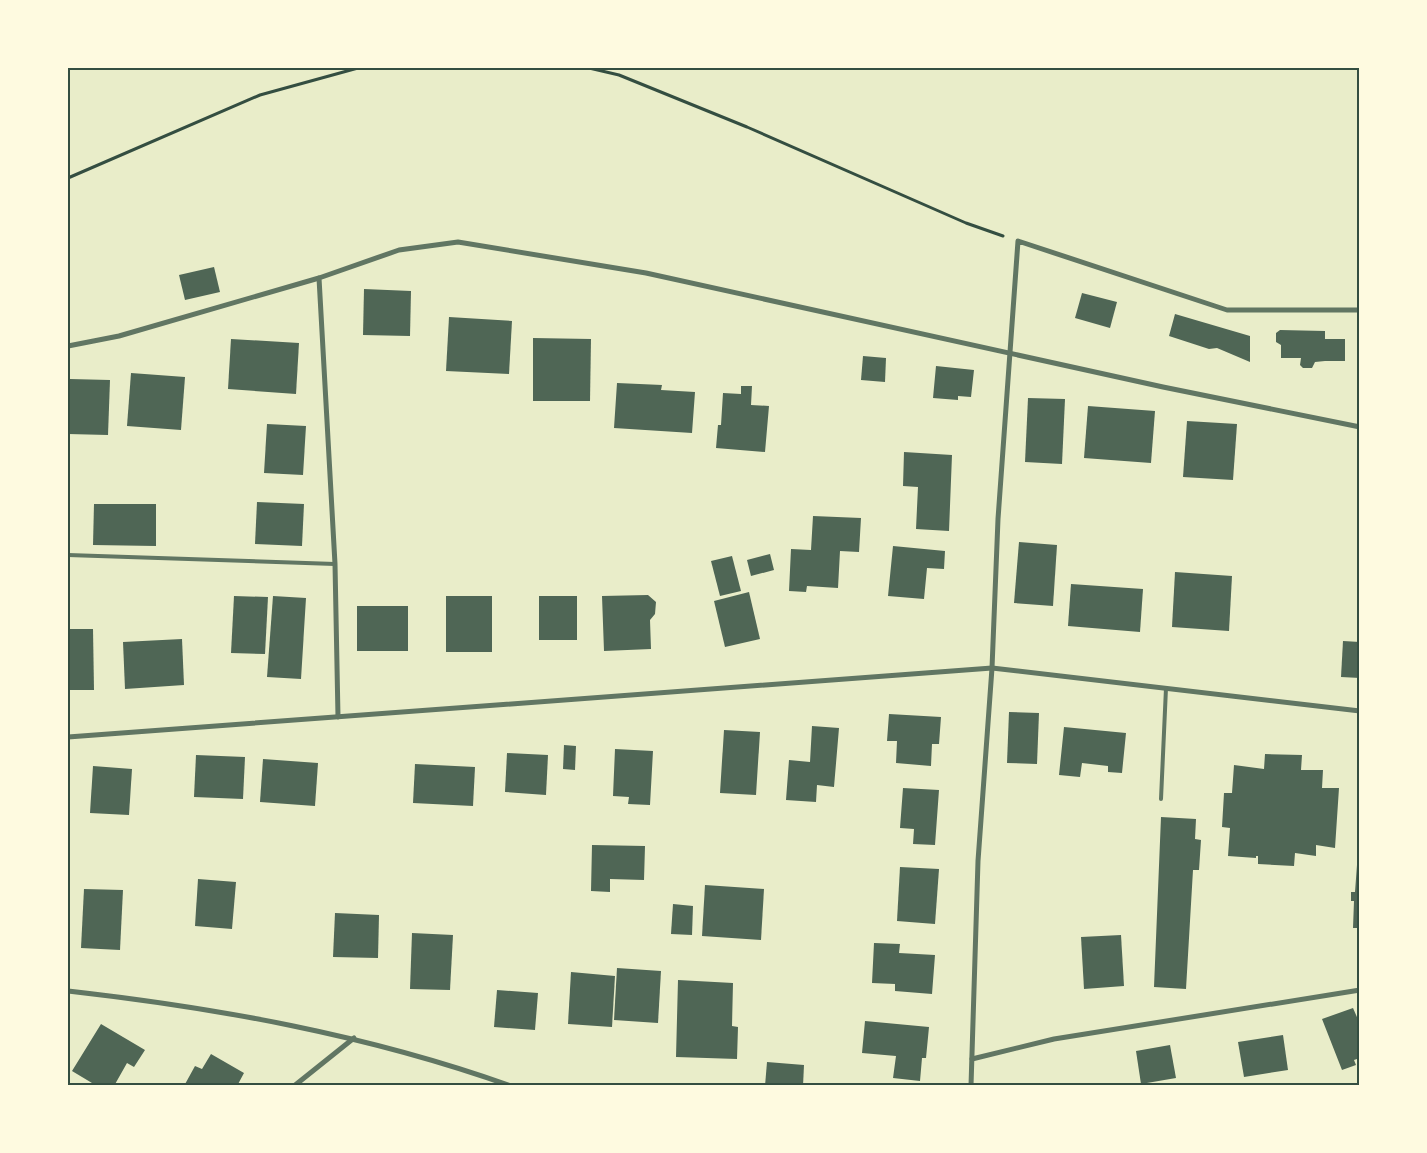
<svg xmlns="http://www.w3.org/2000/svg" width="1427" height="1153" viewBox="0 0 1427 1153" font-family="'IBM Plex Sans',sans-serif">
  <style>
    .building { fill: #4f6655 }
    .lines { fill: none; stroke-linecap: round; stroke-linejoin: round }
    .path { stroke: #344e41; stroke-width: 3 }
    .service { stroke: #617663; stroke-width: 4 }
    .minor { stroke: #617663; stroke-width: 5 }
    .neatline { fill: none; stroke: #344e41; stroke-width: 2 }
  </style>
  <rect width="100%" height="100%" fill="#e9edc9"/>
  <!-- building -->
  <g class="building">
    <polygon points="214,267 220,292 185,300 179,275"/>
    <polygon points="364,289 411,291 410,336 363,335"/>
    <polygon points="1082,293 1117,302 1110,328 1075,318"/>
    <polygon points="1175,314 1250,336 1250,362 1217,348 1209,349 1169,336"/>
    <polygon points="449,317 512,321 509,374 446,371"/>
    <polygon points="1280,330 1325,331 1325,339 1345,339 1345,361 1325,361 1315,362 1312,368 1303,368 1300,365 1301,358 1281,358 1281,345 1276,342 1276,333"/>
    <polygon points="533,338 591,339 590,401 533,401"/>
    <polygon points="231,339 299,343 296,394 228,389"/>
    <polygon points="863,356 886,358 885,382 861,380"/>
    <polygon points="936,366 974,370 971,397 958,396 958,400 933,398"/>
    <polygon points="131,373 185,377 181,430 127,426"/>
    <polygon points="70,379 110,380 108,435 68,434"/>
    <polygon points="617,383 662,385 661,390 695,392 692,433 614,428"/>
    <polygon points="741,386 752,386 751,405 769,406 765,452 716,448 718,425 721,425 723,393 741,394"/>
    <polygon points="1028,398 1065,399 1062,464 1025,462"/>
    <polygon points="1088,406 1155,411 1151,463 1084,458"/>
    <polygon points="1187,421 1237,424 1233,480 1183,477"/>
    <polygon points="267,424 306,426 303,475 264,473"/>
    <polygon points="904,452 952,455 949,531 916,529 918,487 903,486"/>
    <polygon points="257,502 304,504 302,546 255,544"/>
    <polygon points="94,504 156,504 156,546 93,545"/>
    <polygon points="813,516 861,518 859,552 840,551 838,588 807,586 806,592 789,591 791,549 811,550"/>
    <polygon points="1019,542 1057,545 1053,606 1014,603"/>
    <polygon points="893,546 945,551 944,569 927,568 924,599 888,596"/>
    <polygon points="770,554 774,570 751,576 747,560"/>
    <polygon points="732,556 741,591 720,596 711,561"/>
    <polygon points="1175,572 1232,576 1229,631 1172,627"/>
    <polygon points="1071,584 1143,589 1140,632 1068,626"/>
    <polygon points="749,592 760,639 725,647 714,601"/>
    <polygon points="648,595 656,602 655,614 650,620 651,649 604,651 602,596"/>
    <polygon points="234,596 268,597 265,654 231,653"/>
    <polygon points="273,596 306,598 301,679 267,677"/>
    <rect x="446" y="596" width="46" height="56"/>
    <rect x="539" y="596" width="38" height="44"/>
    <rect x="357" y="606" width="51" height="45"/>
    <polygon points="68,629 93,629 94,690 68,690"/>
    <polygon points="182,639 184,685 125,689 123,642"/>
    <polygon points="1343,641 1360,642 1360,678 1341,677"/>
    <polygon points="1009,712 1039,713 1037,764 1007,763"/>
    <polygon points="889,714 941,717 939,744 932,744 931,766 896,763 897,741 887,741"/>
    <polygon points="812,726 839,728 834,787 817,785 816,802 786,800 789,760 810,762"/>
    <polygon points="1064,727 1126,733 1122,773 1108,772 1108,766 1082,763 1080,777 1059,775"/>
    <polygon points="724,730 760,732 756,795 720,793"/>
    <polygon points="564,745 576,746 575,770 563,769"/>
    <polygon points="615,749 653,751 650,805 628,804 629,797 613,796"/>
    <polygon points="507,753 548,755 546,795 505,792"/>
    <polygon points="1265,754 1302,755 1301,770 1323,770 1322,788 1339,788 1335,848 1316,845 1316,856 1295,853 1294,866 1258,864 1258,856 1256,856 1256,858 1228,856 1230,828 1222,827 1224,793 1232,793 1234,765 1264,769"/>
    <polygon points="196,755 245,757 243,799 194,797"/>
    <polygon points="263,759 318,763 315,806 260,802"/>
    <polygon points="415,764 475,767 473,806 413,803"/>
    <polygon points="93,766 132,769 129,815 90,813"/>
    <polygon points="903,788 939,790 935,845 913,844 914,829 900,828"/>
    <polygon points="1161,817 1196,819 1195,839 1201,840 1199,870 1193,870 1186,989 1154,987"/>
    <polygon points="592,845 645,846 644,880 610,879 610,892 591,891"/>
    <polygon points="1357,865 1360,865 1360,928 1353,928 1354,901 1351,901 1351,892 1355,892"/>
    <polygon points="900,867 939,869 935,924 897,921"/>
    <polygon points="198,879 236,882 232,929 195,926"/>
    <polygon points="705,885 764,889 761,940 702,936"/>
    <polygon points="84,889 123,890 120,950 81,948"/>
    <polygon points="673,904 693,906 692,935 671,934"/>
    <polygon points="335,913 379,915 378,958 333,957"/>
    <polygon points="412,933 453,935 450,990 410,989"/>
    <polygon points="1121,935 1124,986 1084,989 1081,937"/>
    <polygon points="874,943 900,944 899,953 935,955 932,994 895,991 895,984 872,983"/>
    <polygon points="617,968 661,971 658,1023 614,1020"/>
    <polygon points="571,972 615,976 612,1027 568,1024"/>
    <polygon points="678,980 733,983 732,1026 738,1027 737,1059 676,1057"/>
    <polygon points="497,990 538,993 535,1030 494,1027"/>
    <polygon points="1353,1008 1360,1024 1360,1058 1354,1060 1356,1065 1342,1070 1322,1019"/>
    <polygon points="865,1021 929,1027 926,1058 922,1058 920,1081 893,1078 896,1056 862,1053"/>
    <polygon points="101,1024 145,1050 134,1067 127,1063 114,1086 97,1086 72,1071"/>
    <polygon points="1283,1035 1288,1070 1244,1077 1238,1042"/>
    <polygon points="1170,1045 1176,1078 1141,1084 1136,1051"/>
    <polygon points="211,1054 244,1073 237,1086 184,1086 195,1066 202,1069"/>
    <polygon points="767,1062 804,1065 803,1086 765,1086"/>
  </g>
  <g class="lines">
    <!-- path -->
    <g class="path">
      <polyline points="589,68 619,75 747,127 966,223 1003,236"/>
      <polyline points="68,178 260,95 358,68"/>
    </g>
    <!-- service -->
    <g class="service">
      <polyline points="68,555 335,564"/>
      <polyline points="1161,799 1166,688"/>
    </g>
    <!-- minor -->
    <g class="minor">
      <polyline points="68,346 119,336 319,278"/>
      <polyline points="338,717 335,564 319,278 399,250 458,242 646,273 1163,387 1360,427"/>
      <polyline points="68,737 992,668 1360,711"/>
      <path d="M68,991C218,1008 368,1035 511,1086"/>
      <polyline points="972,1059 1054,1039 1360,990"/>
      <polyline points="294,1086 354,1038"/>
      <polyline points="971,1086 978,861 992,668 998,519 1018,241 1227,310 1360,310"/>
    </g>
  </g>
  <!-- border -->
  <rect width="1427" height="1153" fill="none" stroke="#fefae0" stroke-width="138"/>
  <rect x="69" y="69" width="1289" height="1015" class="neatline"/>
</svg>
